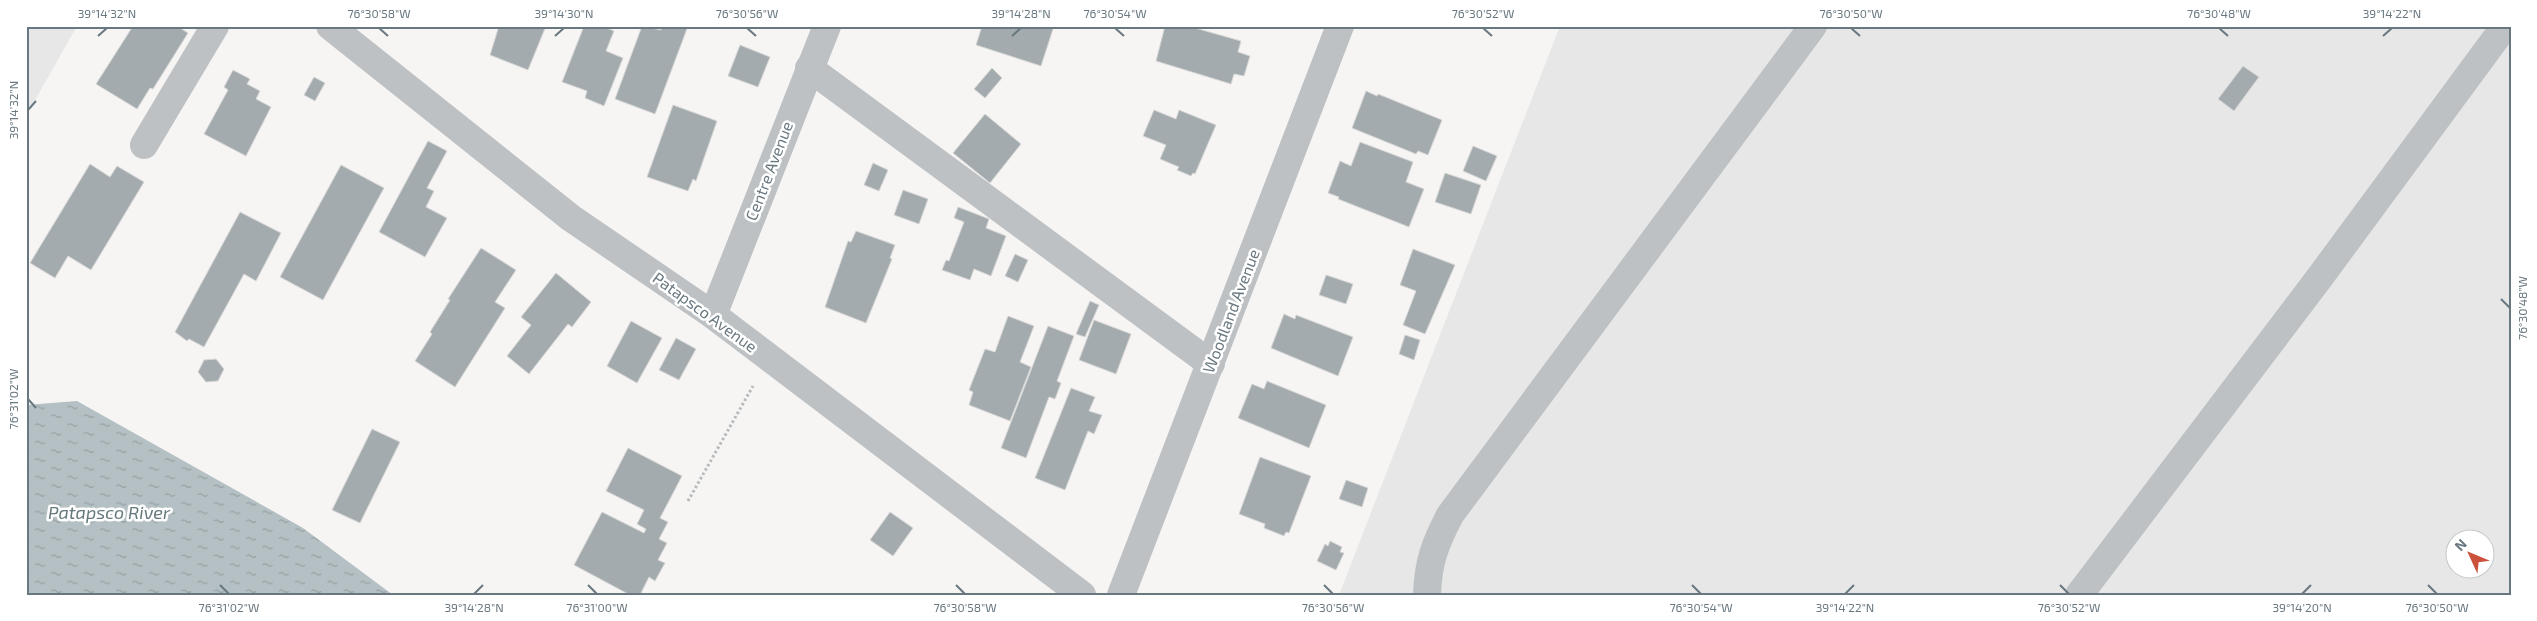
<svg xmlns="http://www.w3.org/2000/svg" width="2537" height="621" viewBox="0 0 2537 621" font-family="'Exo 2',sans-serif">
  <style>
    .built { fill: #e6e7e6; fill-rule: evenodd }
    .water { fill: url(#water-ripples) }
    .building { fill: #a3abaf; stroke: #d7d7d5 }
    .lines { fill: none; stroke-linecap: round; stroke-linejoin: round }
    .path { stroke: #b7babc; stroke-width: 3; stroke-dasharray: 2.5 2.5; stroke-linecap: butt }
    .minor { stroke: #bdc1c4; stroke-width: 28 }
    .ticks { fill: none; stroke: #697880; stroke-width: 2 }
    .labels { text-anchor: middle; stroke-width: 5; stroke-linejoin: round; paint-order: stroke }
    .street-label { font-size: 16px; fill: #697880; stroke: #fff }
    .water-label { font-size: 18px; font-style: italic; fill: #64787c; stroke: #fff }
    .neatline { fill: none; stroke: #697880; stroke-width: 2 }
    .ticks-label { font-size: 12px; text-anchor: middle; fill: #697880 }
  </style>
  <defs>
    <pattern id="water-ripples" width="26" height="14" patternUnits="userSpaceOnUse" patternTransform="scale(1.25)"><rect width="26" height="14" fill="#b4c0c3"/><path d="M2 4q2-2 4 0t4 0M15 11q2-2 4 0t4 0" fill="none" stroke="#96a1a4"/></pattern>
  </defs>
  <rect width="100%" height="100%" fill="#f6f5f3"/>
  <!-- built -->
  <g class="built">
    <polygon points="26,26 77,26 26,116"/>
    <path d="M1560,26H2511V595H1339ZM2454,538H2484V568H2454Z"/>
  </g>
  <!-- water -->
  <polygon class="water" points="77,401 303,528 393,595 26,595 26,405"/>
  <!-- building -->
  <g class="building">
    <polygon points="133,26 177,26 188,33 153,89 150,88 137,109 96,84"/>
    <polygon points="499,26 546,26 528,70 490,55"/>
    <polygon points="584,26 602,26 614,31 606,51 623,58 604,106 585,98 587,91 562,82"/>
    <polygon points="642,26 661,30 661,26 688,26 655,114 615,99"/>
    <polygon points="982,26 1054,26 1041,66 976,45"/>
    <polygon points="1165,26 1186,28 1188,26 1241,41 1238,52 1250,56 1244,76 1234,74 1231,84 1156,61"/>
    <polygon points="740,45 770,57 758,87 728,76"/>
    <polygon points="2243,66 2259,77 2234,111 2218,99"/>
    <polygon points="992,68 1002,78 985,98 974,89"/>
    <polygon points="233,70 250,79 247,84 260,91 256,99 271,107 246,156 204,134 228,90 224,87"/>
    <polygon points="314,77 325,83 315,101 304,95"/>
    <polygon points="1366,91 1377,96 1378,94 1442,120 1428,155 1418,151 1416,154 1352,128"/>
    <polygon points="673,105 717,121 696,181 693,179 688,191 647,177"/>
    <polygon points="1154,110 1176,119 1179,110 1216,125 1195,174 1193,173 1191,176 1177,170 1179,167 1160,159 1166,145 1143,136"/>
    <polygon points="985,114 1021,144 990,183 953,153"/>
    <polygon points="428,141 447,151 427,188 434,191 426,207 447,218 425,257 379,232"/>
    <polygon points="1360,142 1413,162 1406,182 1424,189 1409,227 1338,199 1339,197 1328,193 1340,161 1351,166"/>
    <polygon points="1473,146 1497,156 1486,181 1463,171"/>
    <polygon points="873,163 888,170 879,191 864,185"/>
    <polygon points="90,164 110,177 117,166 144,182 91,270 68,256 55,278 30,263"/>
    <polygon points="341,165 384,188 323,300 280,277"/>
    <polygon points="1445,173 1481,185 1471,214 1435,202"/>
    <polygon points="903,190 928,199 919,224 894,215"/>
    <polygon points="958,207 989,219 986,228 1006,236 991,276 974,269 970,280 942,270 946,260 949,261 964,222 954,218"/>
    <polygon points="240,212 281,233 256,281 244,274 204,347 189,339 187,341 175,332"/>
    <polygon points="856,231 895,245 890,258 892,259 866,323 825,307 848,241 851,242"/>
    <polygon points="481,248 516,270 495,302 505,308 455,387 415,361 432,334 430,332 450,300 448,299"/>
    <polygon points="1413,249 1455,265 1425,334 1403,325 1416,291 1400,285"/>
    <polygon points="1015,254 1028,260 1018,282 1005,276"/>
    <polygon points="556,273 591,302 572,327 568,324 529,374 507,356 531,325 521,317"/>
    <polygon points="1326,275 1353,284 1346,304 1319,295"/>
    <polygon points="1090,301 1099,305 1085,337 1076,334"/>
    <polygon points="1284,314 1295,319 1296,315 1353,337 1338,376 1271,348"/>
    <polygon points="1008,316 1034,326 1020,362 1031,367 1010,421 969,405 973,392 969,390 985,349 995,352"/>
    <polygon points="1094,320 1131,334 1116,374 1079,360"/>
    <polygon points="631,321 662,338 637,383 607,366"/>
    <polygon points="1048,326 1074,336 1057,381 1061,383 1055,399 1049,397 1026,458 1001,448"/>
    <polygon points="1405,335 1420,340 1414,360 1399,354"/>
    <polygon points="676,338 696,349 679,380 659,370"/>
    <polygon points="216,359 224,369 218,381 206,382 198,372 204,360"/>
    <polygon points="1267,381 1326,405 1309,448 1238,418 1252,384 1264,389"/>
    <polygon points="1071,388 1095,397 1089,411 1102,415 1094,434 1088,431 1065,490 1035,478"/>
    <polygon points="372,429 400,442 360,523 332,510"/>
    <polygon points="628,448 682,476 660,518 668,522 659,539 667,543 658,560 665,563 655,581 649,577 640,595 630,595 574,565 602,512 644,533 646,529 637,524 644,510 606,491"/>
    <polygon points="1260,457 1311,476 1289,533 1286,532 1284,536 1264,528 1265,524 1239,514"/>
    <polygon points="1346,480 1368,488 1362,507 1339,499"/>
    <polygon points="890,512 913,528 893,556 870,540"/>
    <polygon points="1330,541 1342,547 1340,552 1344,553 1336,570 1317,561 1325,544 1328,546"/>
  </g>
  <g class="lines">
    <!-- path -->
    <polyline class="path" points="688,501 753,386"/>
    <!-- minor -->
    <g class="minor">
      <polyline points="330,26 571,218 713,315 1082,595"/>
      <polyline points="809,68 1211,364"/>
      <polyline points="144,145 215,26"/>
      <polyline points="713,315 827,26"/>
      <polyline points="1121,595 1340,26"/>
      <path d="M1427,595C1428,562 1435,544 1450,515L1813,26"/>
      <polyline points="2079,595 2320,277 2505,26"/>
    </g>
  </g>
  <!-- ticks -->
  <path class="ticks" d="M379,28L388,36M747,28L756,36M1115,28L1124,36M1483,28L1492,36M1851,28L1860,36M2219,28L2228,36M98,36L107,28M555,36L564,28M1012,36L1021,28M2383,36L2392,28M28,110L36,101M2501,299L2510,308M28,399L36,408M220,585L229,594M588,585L597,594M956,585L965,594M1324,585L1333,594M1692,585L1701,594M2060,585L2069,594M2428,585L2437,594M474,594L483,585M1845,594L1854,585M2302,594L2311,585"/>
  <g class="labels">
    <!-- street labels -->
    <g class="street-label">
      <text transform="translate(769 171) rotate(-69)" y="6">Centre Avenue</text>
      <text transform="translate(1231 311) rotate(-69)" y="6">Woodland Avenue</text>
      <text transform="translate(705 312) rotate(36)" y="6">Patapsco Avenue</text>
    </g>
    <!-- water labels -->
    <g class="water-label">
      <text x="109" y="519">Patapsco River</text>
    </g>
  </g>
  <!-- border -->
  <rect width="2537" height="621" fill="none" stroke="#ffffff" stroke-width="55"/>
  <!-- north arrow -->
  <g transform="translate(2470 554) rotate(314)"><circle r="24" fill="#ffffff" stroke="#c3c9cc"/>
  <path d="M0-4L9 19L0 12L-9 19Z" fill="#cc523c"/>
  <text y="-8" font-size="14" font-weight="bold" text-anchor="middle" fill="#697880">N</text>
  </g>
  <rect x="28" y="28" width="2482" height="566" class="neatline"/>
  <g class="ticks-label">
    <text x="107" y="18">39°14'32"N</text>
    <text x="379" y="18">76°30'58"W</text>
    <text x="564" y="18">39°14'30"N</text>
    <text x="747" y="18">76°30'56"W</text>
    <text x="1021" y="18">39°14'28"N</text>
    <text x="1115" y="18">76°30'54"W</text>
    <text x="1483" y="18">76°30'52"W</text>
    <text x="1851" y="18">76°30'50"W</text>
    <text x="2219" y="18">76°30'48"W</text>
    <text x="2392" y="18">39°14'22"N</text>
    <text transform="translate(14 110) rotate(-90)" y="4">39°14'32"N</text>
    <text transform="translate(2523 308) rotate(-90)" y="4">76°30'48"W</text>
    <text transform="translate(14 399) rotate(-90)" y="4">76°31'02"W</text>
    <text x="229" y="612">76°31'02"W</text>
    <text x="474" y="612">39°14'28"N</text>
    <text x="597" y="612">76°31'00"W</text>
    <text x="965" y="612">76°30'58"W</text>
    <text x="1333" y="612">76°30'56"W</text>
    <text x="1701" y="612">76°30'54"W</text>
    <text x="1845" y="612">39°14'22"N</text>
    <text x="2069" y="612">76°30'52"W</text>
    <text x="2302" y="612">39°14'20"N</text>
    <text x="2437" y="612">76°30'50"W</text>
  </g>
</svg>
